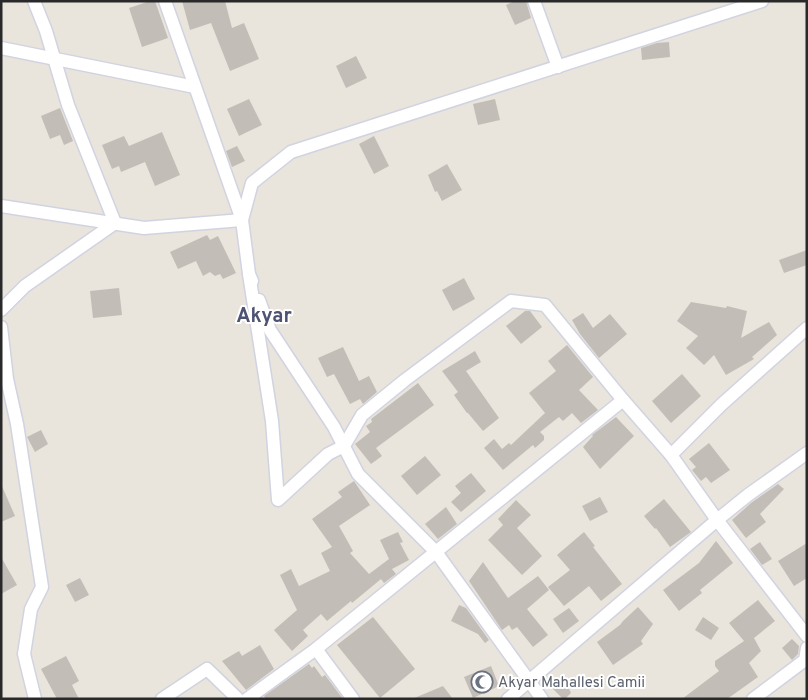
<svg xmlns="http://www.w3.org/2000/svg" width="808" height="700" viewBox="0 0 808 700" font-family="Overpass,sans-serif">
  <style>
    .building { fill: #c2beb7 }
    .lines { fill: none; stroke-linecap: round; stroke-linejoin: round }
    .street-casing { stroke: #d1d3e0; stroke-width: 15 }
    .street { stroke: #fff; stroke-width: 12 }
    .labels { text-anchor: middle; stroke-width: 4; stroke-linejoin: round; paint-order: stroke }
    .worship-label { font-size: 15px; fill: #5b616d; stroke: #fff; text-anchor: start }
    .district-label { font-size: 20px; font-weight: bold; fill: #4e5374; stroke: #fff }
  </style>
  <rect width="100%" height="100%" fill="#e9e4dc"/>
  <!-- building -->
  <g class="building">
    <polygon points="150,1 155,1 168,38 142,47 129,8"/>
    <polygon points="182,1 225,1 232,28 244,23 259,59 230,71 211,23 190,30"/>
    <polygon points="515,1 526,1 531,18 515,25 506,5"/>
    <polygon points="669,42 670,57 642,60 641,48 657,43"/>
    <polygon points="356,56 367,78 346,88 336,66"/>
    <polygon points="249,99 262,125 239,136 227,109"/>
    <polygon points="495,99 500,120 478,125 473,104"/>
    <polygon points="60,108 73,141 64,145 60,135 50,139 41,116"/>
    <polygon points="162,132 180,175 155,186 145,162 121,172 119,166 112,169 102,145 124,136 129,146"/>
    <polygon points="374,136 389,166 374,174 359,144"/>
    <polygon points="237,146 245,161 232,167 226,151"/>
    <polygon points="447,164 462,190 442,201 437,191 435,192 428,175"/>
    <polygon points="207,235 210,240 218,236 236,273 223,279 220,274 215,276 210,272 203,276 196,261 178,269 170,252"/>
    <polygon points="807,250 807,265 784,273 779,260"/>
    <polygon points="464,278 475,299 453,311 442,290"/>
    <polygon points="119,288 122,315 93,318 90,291"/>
    <polygon points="691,302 726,308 727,306 747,311 741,338 769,322 777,335 752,357 754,359 726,375 714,355 704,365 686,348 698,336 677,321"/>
    <polygon points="525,311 530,311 542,327 521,344 506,326"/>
    <polygon points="583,313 593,328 610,314 627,334 599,358 580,334 572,320"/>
    <polygon points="567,345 593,377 579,390 598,410 581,423 572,413 563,421 559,417 540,432 544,436 544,440 535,448 533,445 503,470 484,448 494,439 502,449 509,443 511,445 545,413 529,393 556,371 548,361"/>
    <polygon points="343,347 359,381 369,376 377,392 363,404 360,399 350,404 334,374 327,377 318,358"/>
    <polygon points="475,351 481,362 466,371 499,418 483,431 468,413 467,413 454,395 458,392 442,371"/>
    <polygon points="682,374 701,396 671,423 652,401"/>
    <polygon points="418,383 434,405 376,448 382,456 371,464 355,444 370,432 366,426 372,422 371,419"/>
    <polygon points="616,417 634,436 600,469 583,447 593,436 592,435"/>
    <polygon points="41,430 48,444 35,452 27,437"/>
    <polygon points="709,443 730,470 711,483 706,477 701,481 692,470 696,467 689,459"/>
    <polygon points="425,456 441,475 417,495 401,476"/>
    <polygon points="471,473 486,491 461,512 451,502 461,493 455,486"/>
    <polygon points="354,481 370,505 339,526 353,551 350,553 369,574 389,559 380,540 398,532 403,542 400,543 409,560 392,569 396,574 384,583 381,579 352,603 351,601 327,621 321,614 303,630 308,636 292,651 274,630 297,610 280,575 291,569 299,586 330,571 321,553 332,547 312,519 342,497 338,492"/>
    <polygon points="1,484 15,516 1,522"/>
    <polygon points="778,484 784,489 760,514 766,522 746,538 732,520 751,503"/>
    <polygon points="600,497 608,512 590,521 582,506"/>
    <polygon points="664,499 691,532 670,547 656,528 655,529 644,516"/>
    <polygon points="516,500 531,515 517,528 542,556 522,575 488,540 503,525 498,519"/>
    <polygon points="446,507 457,524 438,539 425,524"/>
    <polygon points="584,532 595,546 593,547 622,584 601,601 589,586 564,606 548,587 570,570 557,555"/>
    <polygon points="716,541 733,563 700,590 702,593 679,611 663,590 699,563"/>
    <polygon points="760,542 772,559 762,565 750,549"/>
    <polygon points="807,543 807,578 794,586 778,561"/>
    <polygon points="1,557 17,585 1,594"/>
    <polygon points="483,562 508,598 538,576 549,590 527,609 548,635 533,647 517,627 512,630 509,625 502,630 469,581"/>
    <polygon points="80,578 89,595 75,602 66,585"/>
    <polygon points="758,600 775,621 754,638 761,651 749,663 758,677 727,699 682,699 719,671 715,666 715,661 744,641 729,623"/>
    <polygon points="459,605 466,608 489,640 485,643 478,634 451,621"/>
    <polygon points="638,607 653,624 641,641 643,644 613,665 597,642 620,625 623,621"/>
    <polygon points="569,608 579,621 563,633 553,619"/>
    <polygon points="373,617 415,669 380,698 337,645"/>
    <polygon points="703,617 719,628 711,640 695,630"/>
    <polygon points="792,639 799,646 798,654 792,660 782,648"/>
    <polygon points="260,645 274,669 246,690 222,661 239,651 242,656"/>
    <polygon points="66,656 79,681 72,685 79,699 57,699 41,669"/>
    <polygon points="309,664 312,668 314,666 322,677 325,675 343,699 266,699 264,696"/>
    <polygon points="491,666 499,686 473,698 464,677"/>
    <polygon points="563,676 571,693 565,699 563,699 548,684"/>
    <polygon points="443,686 453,699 412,699"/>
  </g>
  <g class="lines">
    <!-- street casing -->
    <g class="street-casing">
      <g id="street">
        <polyline points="165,1 242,220 249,274 252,281"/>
        <polyline points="534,1 558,67"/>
        <polyline points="1,48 195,87"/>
        <polyline points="1,206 144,228 242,220 252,183 291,152 762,1"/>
        <polyline points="249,274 272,421 278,500 328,454 344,446 362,415 405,380 511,301 545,305 623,400 671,455 717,520 807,636"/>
        <polyline points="259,300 270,330 334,427 358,474 436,552 542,699"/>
        <polyline points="1,310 25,286 115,223 68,105 46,31 34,1"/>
        <polyline points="1,327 7,379 17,424 42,587 31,609 24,654 35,699"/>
        <polyline points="671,455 721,405 807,328"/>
        <polyline points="316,649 353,699"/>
        <polyline points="162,699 207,669 238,699"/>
        <polyline points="247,699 316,649 623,400"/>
        <polyline points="508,699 717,520 748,495 807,453"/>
        <polyline points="753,699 805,660 807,648"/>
      </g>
    </g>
    <!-- street -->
    <use href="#street" class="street"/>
  </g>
  <!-- icons -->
  <defs>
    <g id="mosque-ring" transform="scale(1.125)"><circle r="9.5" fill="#fff" stroke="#6b7280" stroke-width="1.5"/><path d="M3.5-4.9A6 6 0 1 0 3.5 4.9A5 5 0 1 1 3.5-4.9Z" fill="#6b7280"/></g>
  </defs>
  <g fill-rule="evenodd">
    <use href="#mosque-ring" x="482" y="682"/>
  </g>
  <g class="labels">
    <!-- worship labels -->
    <g class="worship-label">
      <text x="498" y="687">Akyar Mahallesi Camii</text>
    </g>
    <!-- district labels -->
    <g class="district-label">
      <text x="264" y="322">Akyar</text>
    </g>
  </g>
  <!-- border -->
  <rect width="808" height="700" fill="none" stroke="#292929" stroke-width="5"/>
</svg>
